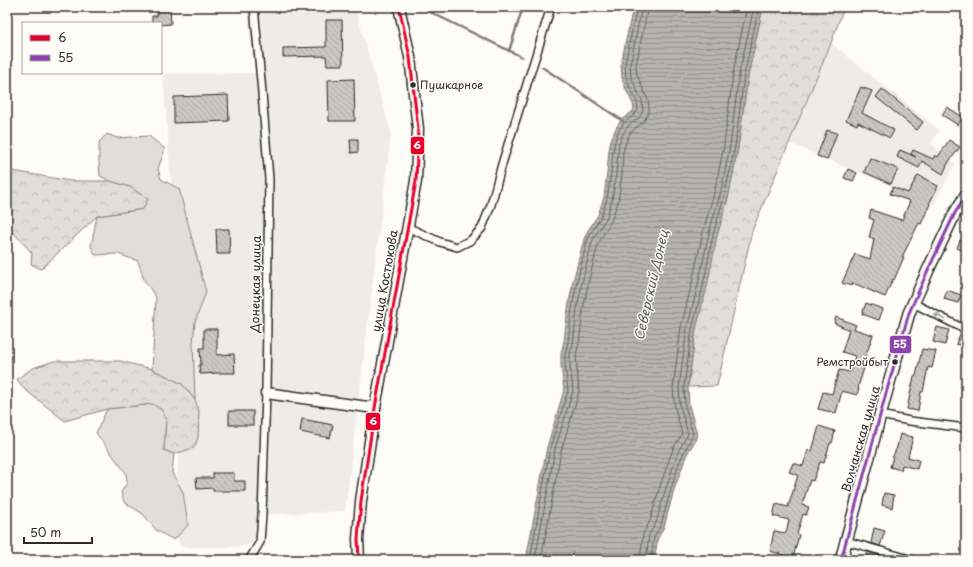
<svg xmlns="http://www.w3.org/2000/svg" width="973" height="567" viewBox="0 0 973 567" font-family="'Playpen Sans',sans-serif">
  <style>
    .built { fill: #edece8 }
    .green { fill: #dfdeda; stroke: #858482 }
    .forest { fill: url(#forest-crowns); stroke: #858482 }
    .water { fill: url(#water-rules); stroke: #7e7d7b }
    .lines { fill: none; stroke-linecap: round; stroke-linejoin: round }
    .shore { stroke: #626261; stroke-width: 1 }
    .stream { stroke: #7e7d7b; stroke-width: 2.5 }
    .building { fill: url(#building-back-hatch); stroke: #2b2b2b }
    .street-casing { stroke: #2b2b2b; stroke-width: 10 }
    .secondary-casing { stroke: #2b2b2b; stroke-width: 13 }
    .primary-casing { stroke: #2b2b2b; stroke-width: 14 }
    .street { stroke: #fdfcf7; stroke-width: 7 }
    .secondary { stroke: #fdfcf7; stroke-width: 10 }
    .primary { stroke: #fdfcf7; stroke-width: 11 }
    .bus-1-casing { stroke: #fdfcf7; stroke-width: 6 }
    .bus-2-casing { stroke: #fdfcf7; stroke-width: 6 }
    .bus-1 { stroke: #e4002b; stroke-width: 3 }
    .bus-2 { stroke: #8e44ad; stroke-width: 3 }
    .oneway { stroke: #9e9e9b }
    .bus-dot { fill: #2b2b2b; stroke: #fdfcf7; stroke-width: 1.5 }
    .labels { text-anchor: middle; stroke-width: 3; stroke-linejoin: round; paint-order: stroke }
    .bus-label { font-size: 11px; fill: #2b2b2b; stroke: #fdfcf7; text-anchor: start }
    .street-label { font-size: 12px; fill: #2b2b2b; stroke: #fdfcf7 }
    .water-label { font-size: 13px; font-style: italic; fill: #5b5b5a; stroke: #fdfcf7 }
    .line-badge { stroke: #fdfcf7; stroke-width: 1.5 }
    .badge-label { font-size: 11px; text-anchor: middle; font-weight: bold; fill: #fff }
  </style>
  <defs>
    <pattern id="forest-crowns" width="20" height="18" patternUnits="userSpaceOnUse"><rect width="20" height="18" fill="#dfdeda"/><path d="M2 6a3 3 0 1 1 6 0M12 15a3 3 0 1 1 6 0" fill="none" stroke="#c0bfbb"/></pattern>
    <pattern id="water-rules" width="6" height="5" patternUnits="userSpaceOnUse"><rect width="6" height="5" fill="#b5b4b1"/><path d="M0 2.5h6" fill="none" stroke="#939390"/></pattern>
    <pattern id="building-back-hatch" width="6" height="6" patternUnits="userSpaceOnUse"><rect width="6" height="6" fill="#c9c8c4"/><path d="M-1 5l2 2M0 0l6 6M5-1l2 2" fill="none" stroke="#adaca9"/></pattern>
  </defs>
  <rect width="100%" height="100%" fill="#fdfcf7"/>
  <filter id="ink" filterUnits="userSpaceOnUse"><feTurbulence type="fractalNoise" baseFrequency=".025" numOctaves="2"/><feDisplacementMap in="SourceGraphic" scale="8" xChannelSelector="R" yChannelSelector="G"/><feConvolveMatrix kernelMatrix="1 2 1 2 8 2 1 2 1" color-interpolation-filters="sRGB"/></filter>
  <g filter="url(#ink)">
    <!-- built -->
    <g class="built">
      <polygon points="247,7 355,7 391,133 345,511 262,515 260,542 235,547 180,547 174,519 193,260 172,195 163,74 255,73"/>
      <polygon points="831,43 939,130 931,144 955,164 934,204 789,143"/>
    </g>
    <!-- green -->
    <g class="green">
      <polygon points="107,134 117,138 149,136 165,149 158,169 161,179 179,189 206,292 195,322 193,343 195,400 182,384 152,369 156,297 144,280 138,261 118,254 95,255 91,246 97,216 143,209 130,187 110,181 100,176 99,164 99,142"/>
      <polygon points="153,404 162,410 166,419 164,450 174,454 172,473 183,492 188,525 174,540 156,530 143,514 124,502 121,492 127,483 126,473 96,433 107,409"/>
    </g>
    <!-- forest -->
    <g class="forest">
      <polygon points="763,7 844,7 831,43 752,231 717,386 688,387 696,329 717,235 729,194 738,148 748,76"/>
      <polygon points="7,170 70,181 110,181 130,187 148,199 143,209 97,216 41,269 31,264 32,253 11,230 7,230"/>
      <polygon points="54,361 120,361 152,369 182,384 195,400 199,411 198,438 194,448 174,454 164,450 166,419 162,410 153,404 107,409 65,421 23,388 17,379 33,368"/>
    </g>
    <!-- water -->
    <polygon class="water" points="633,7 763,7 748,76 738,148 729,194 717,236 707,287 696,329 688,387 689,405 697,434 695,441 687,454 683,465 674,490 664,527 658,538 654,560 526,560 547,447 564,390 561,366 561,353 564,341 568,308 573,281 584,239 587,232 598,215 604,197 607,173 609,150 611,140 616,128 621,120 632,112 634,109 633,104 626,90 622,78 621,64"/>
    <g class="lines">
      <!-- shore -->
      <g class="shore">
        <polyline points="530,560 550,448 568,391 565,365 565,354 568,342 572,308 577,282 587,241 590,234 601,217 607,199 611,173 613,151 615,141 619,130 624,123 635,114 638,110 637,102 630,88 626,77 625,64 637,7"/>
        <polyline points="535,560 555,449 573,391 570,365 570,354 573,343 577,309 582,283 592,242 595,236 606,219 612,200 616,174 618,152 619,143 624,132 628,126 639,118 643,111 642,101 635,86 631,76 630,65 642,7"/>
        <polyline points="541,560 561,451 579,392 576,355 579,343 583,310 588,284 598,244 611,221 618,202 622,174 623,152 625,145 629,135 632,131 644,121 649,112 649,107 648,100 637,75 636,65 648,7"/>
        <polyline points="640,560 643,534 650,521 660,486 669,460 674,447 682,434 675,408 673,388 681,327 692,283 703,232 715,190 724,145 733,73 747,7"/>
        <polyline points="646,560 649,535 656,523 666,488 675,462 679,450 688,434 680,406 679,387 687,328 698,285 709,233 721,191 730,146 739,74 754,7"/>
        <polyline points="651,560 654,537 661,525 671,489 679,463 693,434 685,406 684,387 692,329 703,286 713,235 725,193 735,147 744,75 759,7"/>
      </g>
      <!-- stream -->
      <g class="stream">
        <polyline points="424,9 522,57"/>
        <polyline points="509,51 523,7"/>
        <polyline points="542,67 623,121"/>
      </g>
    </g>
    <!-- building -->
    <g class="building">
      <polygon points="157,7 170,7 171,24 161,25 161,23 152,23 152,16 157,16"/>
      <polygon points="326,20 342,20 343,65 327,65 326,56 283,57 283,48 326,47"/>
      <polygon points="354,79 355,121 329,121 328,80"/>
      <polygon points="861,87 872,91 862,113 894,130 890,138 858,122 857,125 846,120"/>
      <polygon points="882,89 923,122 917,130 876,97"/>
      <polygon points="228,95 229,121 174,123 174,97"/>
      <polygon points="947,107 963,117 958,125 942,115"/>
      <polygon points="827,130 837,133 827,160 817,156"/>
      <polygon points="350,139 358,139 358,152 351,153"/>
      <polygon points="949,140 960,147 948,163 943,174 922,161 919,168 897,157 900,150 916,157 911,154 913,150 933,159 935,155 938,157"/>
      <polygon points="870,158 898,169 891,184 864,172"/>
      <polygon points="848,169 857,173 853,181 844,178"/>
      <polygon points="918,175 938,186 929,204 930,204 921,224 919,223 902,257 904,257 894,280 893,279 885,297 853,283 852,286 842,283 855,254 870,259 874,239 869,237 874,220 869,218 871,210 902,220 910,201 890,194 893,187 908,193"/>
      <polygon points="216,229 229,229 230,254 217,254"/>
      <polygon points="960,240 966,243 966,252 957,248"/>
      <polygon points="947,290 961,295 958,303 944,299"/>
      <polygon points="866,303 883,309 879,320 862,314"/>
      <polygon points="836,317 856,325 854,329 873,335 863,364 865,365 858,387 859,388 857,395 842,391 836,413 818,409 823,392 832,394 839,370 850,372 855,356 842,352 849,330 834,323"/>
      <polygon points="937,327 949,330 945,345 933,342"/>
      <polygon points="204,329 217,329 217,355 234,354 235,373 219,373 200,374 199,365 201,365 200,348 204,348"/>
      <polygon points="960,334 966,337 966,348 956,344"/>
      <polygon points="922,349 936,351 932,368 928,367 923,392 921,392 918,411 907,409 914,376 916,376"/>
      <rect x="229" y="411" width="24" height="14"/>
      <polygon points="302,419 333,425 330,438 300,432"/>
      <polygon points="819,426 835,431 832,443 830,443 824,463 820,462 813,481 810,480 802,505 809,507 806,515 803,514 797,534 799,535 793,558 770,551 774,531 786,533 789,520 773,516 776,504 788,507 798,475 789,472 793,463 803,466 808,450 812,451"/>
      <polygon points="900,434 913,437 908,457 919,460 917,469 902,465 901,470 890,467 893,456 897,447"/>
      <polygon points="213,473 234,473 234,481 245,481 245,491 213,491 213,488 197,489 196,478 213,478"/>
      <polygon points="884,493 894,495 892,508 882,505"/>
      <polygon points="874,528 885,531 880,546 871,543"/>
      <polygon points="868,552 891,559 891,560 865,560"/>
    </g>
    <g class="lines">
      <!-- street casing -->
      <g class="street-casing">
        <g id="street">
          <polyline points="407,227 440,242 457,247 471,240 482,228 491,205 502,164 551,7"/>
          <polyline points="913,303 966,330"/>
          <polyline points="880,415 910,421 966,428"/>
          <polyline points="846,541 913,560"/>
          <polyline points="249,560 260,542 262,515 266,393 269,179 261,81 254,7"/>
        </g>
      </g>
      <!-- secondary casing -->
      <g class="secondary-casing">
        <g id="secondary">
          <polyline points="266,393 375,408"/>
          <polyline points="359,560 358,539 361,501 375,408 416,181 418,129 415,103 410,57 399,7"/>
        </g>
      </g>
      <!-- primary casing -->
      <g class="primary-casing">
        <polyline id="primary" points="841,560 885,397 909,313 929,268 955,213 966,195"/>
      </g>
      <!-- street -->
      <use href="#street" class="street"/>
      <!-- secondary -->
      <use href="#secondary" class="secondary"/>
      <!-- primary -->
      <use href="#primary" class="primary"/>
      <!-- bus-1 casing -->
      <g class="bus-1-casing">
        <polyline id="bus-1" points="359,560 358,539 361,501 375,408 416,181 418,129 415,103 410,57 399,7"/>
      </g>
      <!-- bus-2 casing -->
      <g class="bus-2-casing">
        <polyline id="bus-2" points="841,560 885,397 909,313 929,268 955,213 966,195"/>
      </g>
      <!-- bus-1 -->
      <use href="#bus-1" class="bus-1"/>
      <!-- bus-2 -->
      <use href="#bus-2" class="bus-2"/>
    </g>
    <!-- one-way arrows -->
    <defs><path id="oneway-shaft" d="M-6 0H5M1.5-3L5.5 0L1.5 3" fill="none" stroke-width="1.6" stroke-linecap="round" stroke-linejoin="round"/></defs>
    <use class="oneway" href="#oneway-shaft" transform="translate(940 317) rotate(-153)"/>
  </g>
  <!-- markers -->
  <g class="bus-dot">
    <circle cx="413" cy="85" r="3.5"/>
    <circle cx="895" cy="362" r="3.5"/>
  </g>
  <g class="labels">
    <!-- bus labels -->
    <g class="bus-label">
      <text x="420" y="89">Пушкарное</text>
      <text x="888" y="366" text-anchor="end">Ремстройбыт</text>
    </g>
    <!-- street labels -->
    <g class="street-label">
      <text transform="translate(385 281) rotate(-80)" y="4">улица Костюкова</text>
      <text transform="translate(256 284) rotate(-89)" y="4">Донецкая улица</text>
      <text transform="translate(861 439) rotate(-74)" y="4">Волчанская улица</text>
    </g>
    <!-- water labels -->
    <g class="water-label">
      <text transform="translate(651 285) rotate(-77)" y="5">Северский Донец</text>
    </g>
  </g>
  <g class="line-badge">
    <rect x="410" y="136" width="15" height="19" rx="4" fill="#e4002b"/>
    <rect x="889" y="335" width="23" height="19" rx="4" fill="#8e44ad"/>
    <rect x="365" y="412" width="16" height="19" rx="4" fill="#e4002b"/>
  </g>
  <g class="badge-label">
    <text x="417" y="149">6</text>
    <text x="900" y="348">55</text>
    <text x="373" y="425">6</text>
  </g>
  <!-- margin -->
  <rect width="973" height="567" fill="none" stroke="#fdfcf7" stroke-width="24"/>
  <rect x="12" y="12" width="949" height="543" fill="none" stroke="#2b2b2b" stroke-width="1.5" filter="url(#ink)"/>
  <!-- legend -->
  <rect x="22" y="22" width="140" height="52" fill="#fdfcf7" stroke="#a9a8a5"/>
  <rect x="30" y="35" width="20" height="6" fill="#e4002b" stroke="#a9a8a5"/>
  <text x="58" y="42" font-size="12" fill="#2b2b2b">6</text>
  <rect x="30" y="55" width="20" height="6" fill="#8e44ad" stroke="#a9a8a5"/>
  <text x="58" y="62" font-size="12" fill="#2b2b2b">55</text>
  <!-- scale -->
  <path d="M24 537v6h68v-6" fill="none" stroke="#2b2b2b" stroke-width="2"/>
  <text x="30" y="537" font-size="12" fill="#2b2b2b" stroke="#fdfcf7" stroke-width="3" paint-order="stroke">50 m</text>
</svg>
